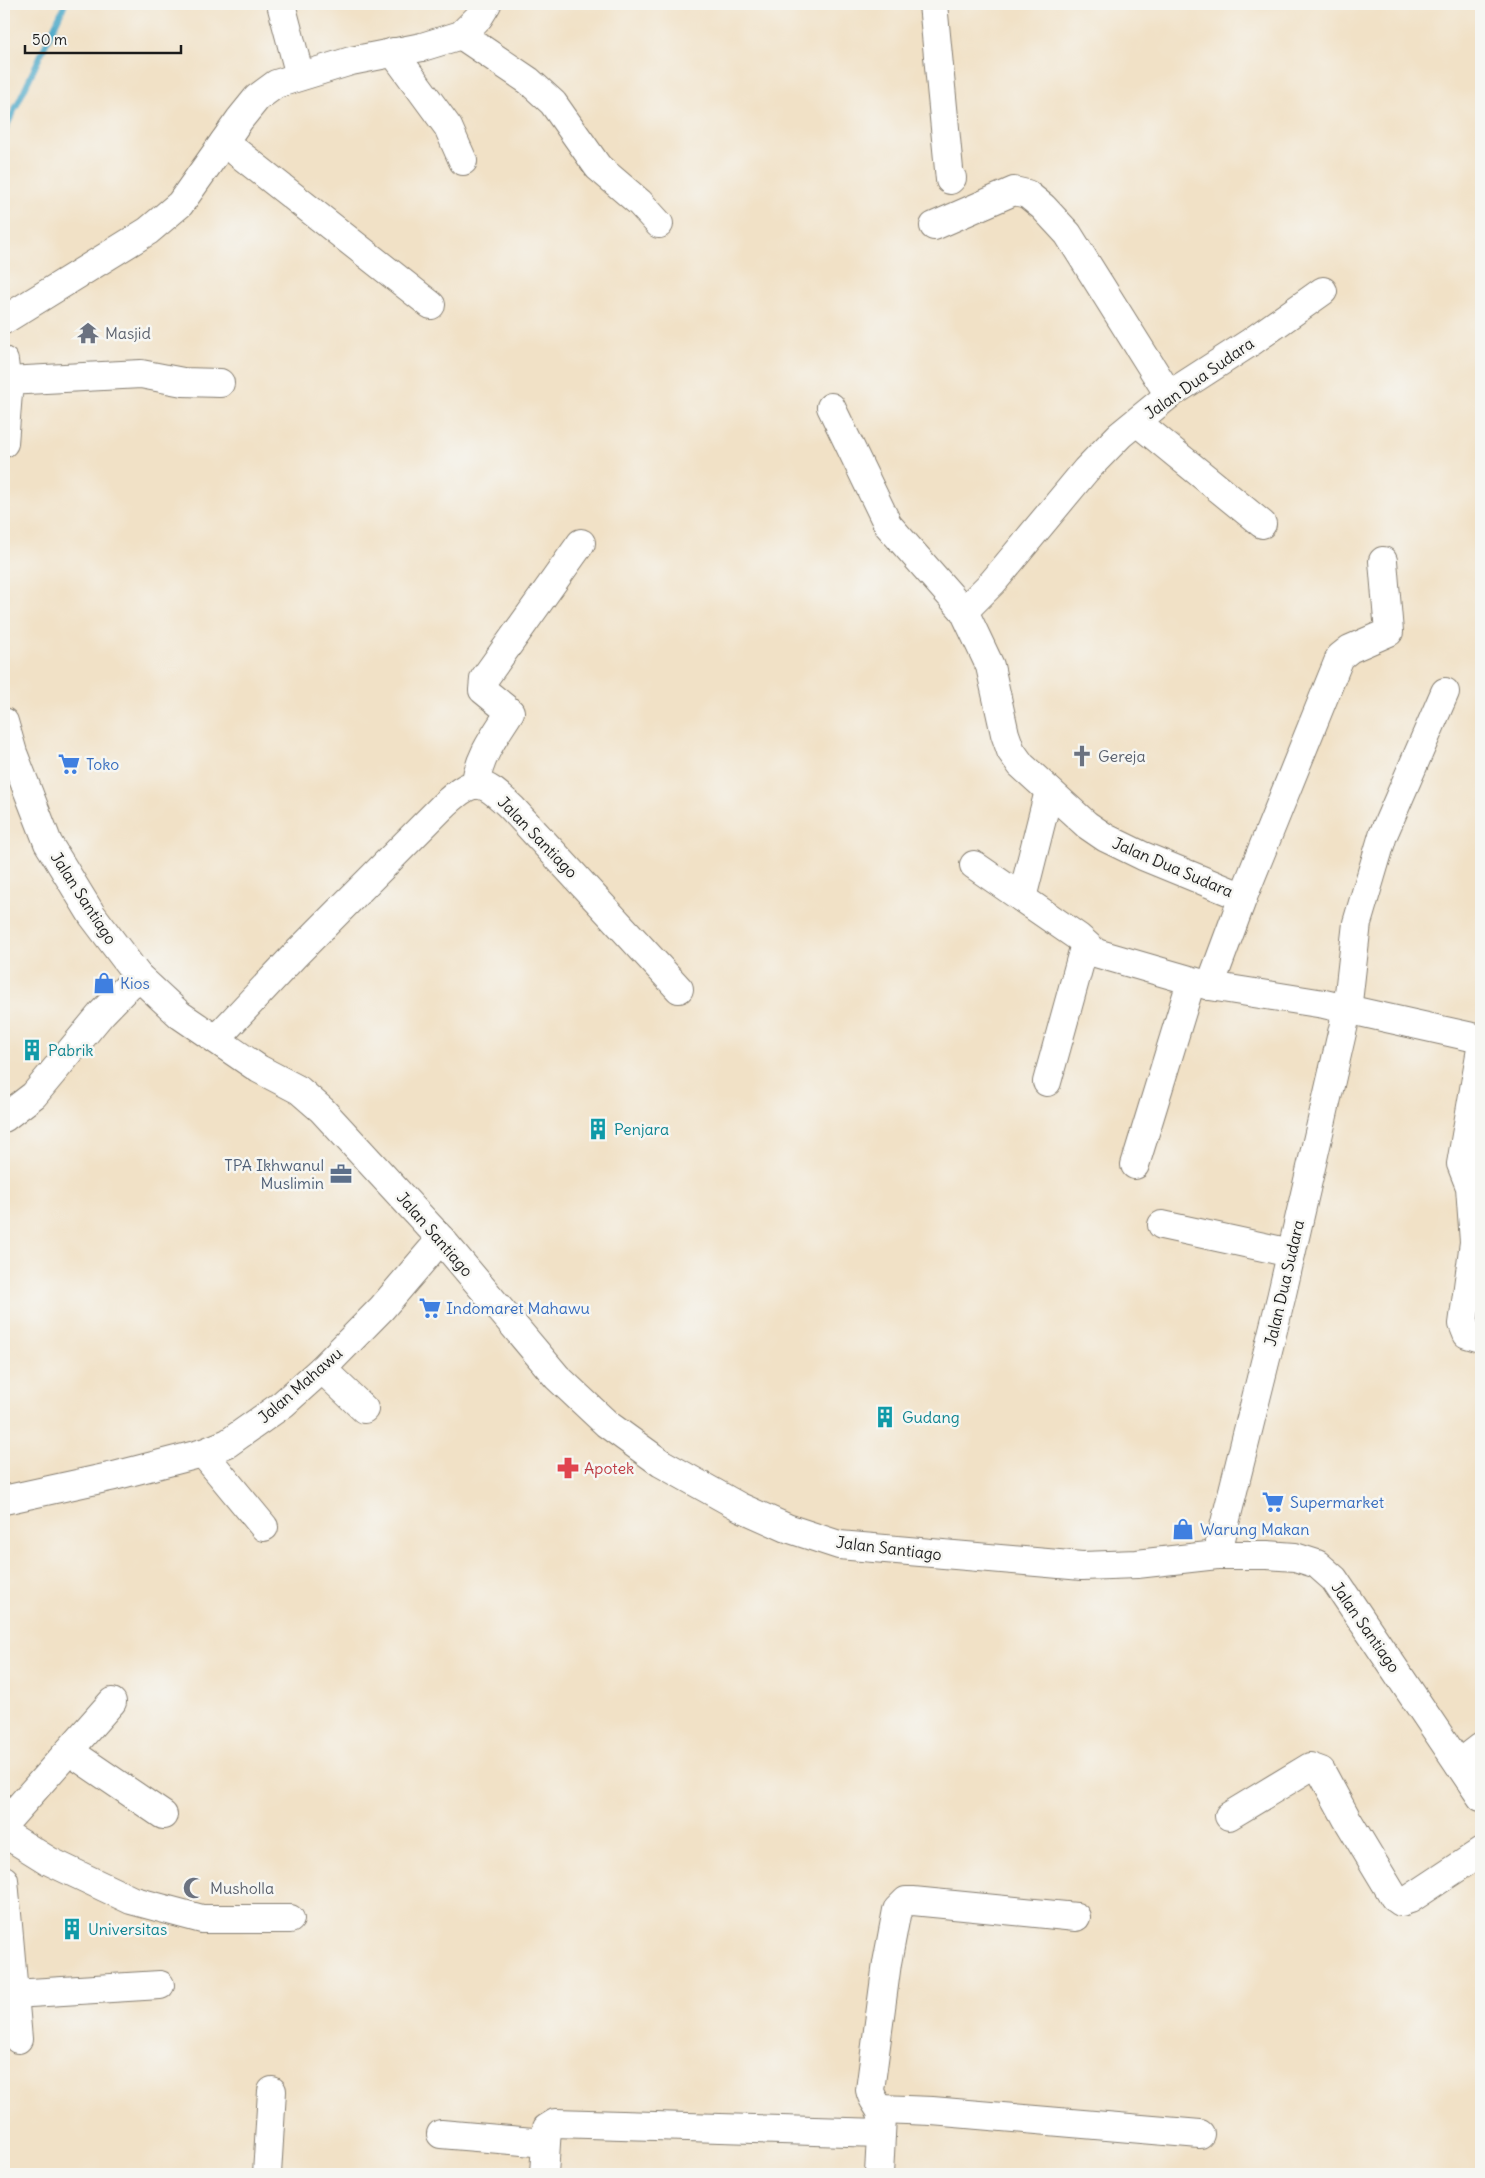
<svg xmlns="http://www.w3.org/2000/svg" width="1485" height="2178" viewBox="0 0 1485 2178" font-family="Delius,sans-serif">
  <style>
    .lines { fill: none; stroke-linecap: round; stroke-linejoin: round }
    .stream { stroke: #48a7c7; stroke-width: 6 }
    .minor-casing { stroke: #867e71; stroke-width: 30 }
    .highway-casing { stroke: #867e71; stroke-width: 30 }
    .minor { stroke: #fff; stroke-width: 28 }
    .highway { stroke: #fff; stroke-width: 28 }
    .labels { text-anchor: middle; stroke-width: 5; stroke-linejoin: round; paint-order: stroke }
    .worship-label { font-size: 16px; fill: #5b616d; stroke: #f6f6f2; text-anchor: start }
    .street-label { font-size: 16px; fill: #1c1c1c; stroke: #f6f6f2 }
    .shop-label { font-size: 16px; fill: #366cbe; stroke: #f6f6f2; text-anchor: start }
    .culture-label { font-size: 16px; fill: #0d838f; stroke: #f6f6f2; text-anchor: start }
    .service-label { font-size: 16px; fill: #4e5e75; stroke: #f6f6f2; text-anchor: end }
    .health-label { font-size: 16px; fill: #be3a42; stroke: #f6f6f2; text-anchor: start }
  </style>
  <rect width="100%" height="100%" fill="#f6f6f2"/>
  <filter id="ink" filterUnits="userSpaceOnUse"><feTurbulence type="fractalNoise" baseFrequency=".02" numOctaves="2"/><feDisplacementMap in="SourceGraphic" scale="10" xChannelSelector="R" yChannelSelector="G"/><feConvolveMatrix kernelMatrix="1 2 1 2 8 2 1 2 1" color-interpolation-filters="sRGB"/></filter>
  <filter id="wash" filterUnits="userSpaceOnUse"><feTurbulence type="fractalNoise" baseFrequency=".0096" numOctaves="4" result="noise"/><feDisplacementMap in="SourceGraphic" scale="20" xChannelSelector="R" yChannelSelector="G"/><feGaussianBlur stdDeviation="1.12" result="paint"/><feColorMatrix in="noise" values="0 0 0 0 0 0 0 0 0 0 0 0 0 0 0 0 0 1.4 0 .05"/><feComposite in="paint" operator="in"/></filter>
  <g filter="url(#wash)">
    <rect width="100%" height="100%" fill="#f1e1c6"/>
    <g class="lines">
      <!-- stream -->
      <polyline class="stream" points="4,132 65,4"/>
    </g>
  </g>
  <g filter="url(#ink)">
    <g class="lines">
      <!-- minor casing -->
      <g class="minor-casing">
        <g id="minor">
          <polyline points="281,4 300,76"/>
          <polyline points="933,4 950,180 952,178"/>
          <polyline points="461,35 529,81 553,103 598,167 640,203 659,224"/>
          <polyline points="393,52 448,127 463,161"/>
          <polyline points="224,142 431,305"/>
          <polyline points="934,226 1014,191 1027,194 1043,207 1068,234 1169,395"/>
          <polyline points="4,320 148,231 180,204 240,119 257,98 276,84 351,61 422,47 461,35 479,17 487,4"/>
          <polyline points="7,381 141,374 183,382 220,383"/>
          <polyline points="831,407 888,525 964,611 990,666 1005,734 1011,751 1021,765 1087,825 1106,838 1143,856 1243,897 1210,986 1324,1004 1481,1039"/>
          <polyline points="1137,422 1262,524"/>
          <polyline points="964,611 993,582 1086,470 1120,435 1169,395 1251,342 1323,291"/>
          <path d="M475,785C480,755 494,737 510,712L483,690L484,679L581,543"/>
          <polyline points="974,865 1078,937 1096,953 1210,986"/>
          <polyline points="1243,897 1340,657 1350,649 1389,632 1383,561"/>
          <polyline points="1022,898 1049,791"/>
          <path d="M216,1039L294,956L443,806C475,776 482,779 512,808L679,989"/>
          <polyline points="1481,1049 1461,1164 1470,1187 1474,1242 1463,1324 1467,1334 1481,1338"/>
          <polyline points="1047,1082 1085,944"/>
          <polyline points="4,1118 34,1095 102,1013 138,976"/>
          <polyline points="1135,1165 1191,982"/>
          <polyline points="1162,1225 1291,1253"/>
          <polyline points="322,1369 364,1409"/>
          <polyline points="203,1453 264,1527"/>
          <polyline points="4,1500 114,1476 203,1453 228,1443 283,1404 322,1369 382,1308 441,1239"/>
          <polyline points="1217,1555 1281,1298 1347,1011 1357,923 1383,835 1445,692"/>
          <polyline points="69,1751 163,1815"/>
          <polyline points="1459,1764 1481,1747"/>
          <polyline points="1229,1816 1310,1767 1321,1771 1347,1819 1394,1897 1401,1902 1410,1899 1481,1852"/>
          <polyline points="4,1824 112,1702"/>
          <polyline points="4,1833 49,1861 131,1900 202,1919 290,1919"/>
          <polyline points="4,1880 18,2039"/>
          <polyline points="14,1994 160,1985"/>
          <polyline points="881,2109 932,2111 1200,2134"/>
          <polyline points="441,2134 545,2143"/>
          <polyline points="267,2174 272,2091"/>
          <polyline points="544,2174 547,2128 555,2123 881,2133"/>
          <path d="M879,2174L882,2116C880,2106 872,2101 870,2090L887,1963L897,1910L906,1901H913L1076,1917"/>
        </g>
      </g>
      <!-- highway casing -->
      <g class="highway-casing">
        <g id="highway">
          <polyline points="4,361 8,393 4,443"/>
          <polyline points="4,722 13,753 48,843 92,915 138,976 180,1015 259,1069 299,1090 322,1110 441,1239 557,1377 607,1424 661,1463 740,1507 787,1528 839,1545 1082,1566 1137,1564 1217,1555 1267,1555 1295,1557 1317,1564 1334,1579 1481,1797"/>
        </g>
      </g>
      <!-- minor -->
      <use href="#minor" class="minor"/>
      <!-- highway -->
      <use href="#highway" class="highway"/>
    </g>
  </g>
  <!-- icons -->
  <defs>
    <g id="temple-bare" transform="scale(1.725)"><path d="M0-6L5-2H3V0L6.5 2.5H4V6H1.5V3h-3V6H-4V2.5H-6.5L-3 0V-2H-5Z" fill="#6b7280" stroke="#f6f6f2" stroke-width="2.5" paint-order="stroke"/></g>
    <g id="church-bare" transform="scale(1.725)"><path d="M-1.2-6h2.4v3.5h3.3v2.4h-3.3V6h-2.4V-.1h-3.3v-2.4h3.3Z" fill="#6b7280" stroke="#f6f6f2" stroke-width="2.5" paint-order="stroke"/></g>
    <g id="supermarket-bare" transform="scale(1.725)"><path d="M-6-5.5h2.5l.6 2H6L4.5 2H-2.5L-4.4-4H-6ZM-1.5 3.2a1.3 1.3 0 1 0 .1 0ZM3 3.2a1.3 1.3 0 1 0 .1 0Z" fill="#3f7fe0" stroke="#f6f6f2" stroke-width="2.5" paint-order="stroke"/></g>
    <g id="shop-bare" transform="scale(1.725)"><path d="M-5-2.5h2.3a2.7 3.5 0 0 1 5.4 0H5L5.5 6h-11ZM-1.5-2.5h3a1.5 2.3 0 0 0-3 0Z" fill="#3f7fe0" stroke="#f6f6f2" stroke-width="2.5" paint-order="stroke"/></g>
    <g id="building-bare" transform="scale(1.725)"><path d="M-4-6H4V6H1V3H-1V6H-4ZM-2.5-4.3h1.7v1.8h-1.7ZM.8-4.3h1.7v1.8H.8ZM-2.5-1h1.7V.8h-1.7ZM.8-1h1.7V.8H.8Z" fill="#0f9aa8" stroke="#f6f6f2" stroke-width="2.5" paint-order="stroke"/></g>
    <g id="office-bare" transform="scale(1.725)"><path d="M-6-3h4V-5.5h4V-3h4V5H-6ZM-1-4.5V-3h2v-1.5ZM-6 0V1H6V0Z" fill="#5c6f8a" stroke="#f6f6f2" stroke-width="2.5" paint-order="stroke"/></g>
    <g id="pharmacy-bare" transform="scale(1.725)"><path d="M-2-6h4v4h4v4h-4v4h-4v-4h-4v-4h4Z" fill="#e0444e" stroke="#f6f6f2" stroke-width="2.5" paint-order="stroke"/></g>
    <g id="mosque-bare" transform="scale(1.725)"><path d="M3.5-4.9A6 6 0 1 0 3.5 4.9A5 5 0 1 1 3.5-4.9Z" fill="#6b7280" stroke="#f6f6f2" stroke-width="2.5" paint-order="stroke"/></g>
  </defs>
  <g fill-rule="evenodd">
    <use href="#temple-bare" x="88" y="333"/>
    <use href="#church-bare" x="1082" y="756"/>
    <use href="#supermarket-bare" x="69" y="764"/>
    <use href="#shop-bare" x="104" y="983"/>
    <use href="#building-bare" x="32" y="1050"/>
    <use href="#building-bare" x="598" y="1129"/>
    <use href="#office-bare" x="341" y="1174"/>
    <use href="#supermarket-bare" x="430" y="1308"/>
    <use href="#building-bare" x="885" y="1417"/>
    <use href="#pharmacy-bare" x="568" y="1468"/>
    <use href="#supermarket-bare" x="1273" y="1502"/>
    <use href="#shop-bare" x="1183" y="1529"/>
    <use href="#mosque-bare" x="194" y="1888"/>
    <use href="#building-bare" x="72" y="1929"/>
  </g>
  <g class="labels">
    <!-- worship labels -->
    <g class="worship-label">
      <text x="105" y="339">Masjid</text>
      <text x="1098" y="762">Gereja</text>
      <text x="210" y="1894">Musholla</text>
    </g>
    <!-- street labels -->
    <g class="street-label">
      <text transform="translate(1199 378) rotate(-35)" y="6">Jalan Dua Sudara</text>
      <text transform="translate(538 837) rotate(46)" y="6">Jalan Santiago</text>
      <text transform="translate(1173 867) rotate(23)" y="6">Jalan Dua Sudara</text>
      <text transform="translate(84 898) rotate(57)" y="6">Jalan Santiago</text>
      <text transform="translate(435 1234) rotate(49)" y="6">Jalan Santiago</text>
      <text transform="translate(1284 1283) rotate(-77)" y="6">Jalan Dua Sudara</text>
      <text transform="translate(300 1385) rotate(-41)" y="6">Jalan Mahawu</text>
      <text transform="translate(889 1548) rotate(7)" y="6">Jalan Santiago</text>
      <text transform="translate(1366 1627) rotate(55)" y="6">Jalan Santiago</text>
    </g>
    <!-- shop labels -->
    <g class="shop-label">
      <text x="86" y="770">Toko</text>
      <text x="120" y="989">Kios</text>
      <text x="446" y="1314">Indomaret Mahawu</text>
      <text x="1290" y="1508">Supermarket</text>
      <text x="1200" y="1535">Warung Makan</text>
    </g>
    <!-- culture labels -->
    <g class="culture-label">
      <text x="48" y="1056">Pabrik</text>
      <text x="614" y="1135">Penjara</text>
      <text x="902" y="1423">Gudang</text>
      <text x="88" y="1935">Universitas</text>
    </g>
    <!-- service labels -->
    <g class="service-label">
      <text x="324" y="1171">TPA Ikhwanul<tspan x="324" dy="18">Muslimin</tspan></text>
    </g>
    <!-- health labels -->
    <g class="health-label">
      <text x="584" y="1474">Apotek</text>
    </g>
  </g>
  <!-- margin -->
  <rect width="1485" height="2178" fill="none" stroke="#f6f6f2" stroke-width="20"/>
  <!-- scale -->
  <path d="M25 45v8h156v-8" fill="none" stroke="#1c1c1c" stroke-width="2.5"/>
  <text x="32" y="45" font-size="15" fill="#1c1c1c" stroke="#f6f6f2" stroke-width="4" paint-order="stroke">50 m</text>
</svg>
